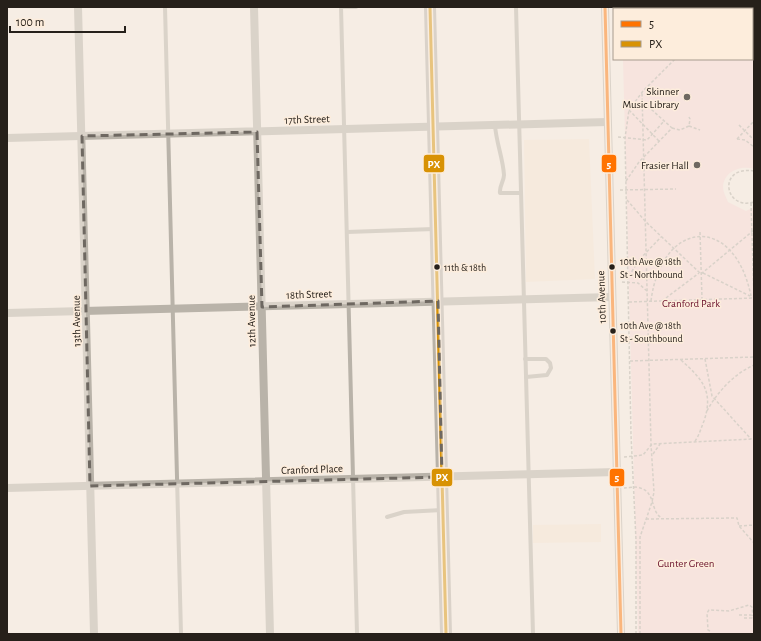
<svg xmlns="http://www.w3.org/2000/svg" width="761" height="641" viewBox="0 0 761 641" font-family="'Alegreya Sans',sans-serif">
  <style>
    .built { fill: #f6e6d6 }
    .green { fill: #f8d9d8 }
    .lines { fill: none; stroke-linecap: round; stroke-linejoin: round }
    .path { stroke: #b6b1a8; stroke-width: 1.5; stroke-dasharray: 3 2; stroke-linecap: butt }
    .service { stroke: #b9b3a9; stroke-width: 4 }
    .minor { stroke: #b9b3a9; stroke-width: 8 }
    .secondary { stroke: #b8b2a8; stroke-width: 12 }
    .bus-1-casing { stroke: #fdeddc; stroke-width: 6 }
    .bus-2-casing { stroke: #fdeddc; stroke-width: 6 }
    .bus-1 { stroke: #ff7300; stroke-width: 3 }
    .bus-2 { stroke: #d89204; stroke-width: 3 }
    .marked { fill: none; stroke: #6e6861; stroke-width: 3; stroke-dasharray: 8 5; stroke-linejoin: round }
    .poi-dot { fill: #6e6861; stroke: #fdeddc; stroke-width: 1.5 }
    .bus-dot { fill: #26201a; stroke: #fdeddc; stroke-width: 1.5 }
    .labels { text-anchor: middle; stroke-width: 3; stroke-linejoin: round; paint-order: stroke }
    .bus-label { font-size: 10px; fill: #26201a; stroke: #fdeddc; text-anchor: start }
    .poi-label { font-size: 11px; fill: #26201a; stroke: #fdeddc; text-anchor: end }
    .street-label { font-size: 11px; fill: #26201a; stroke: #fdeddc }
    .park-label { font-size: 11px; fill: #6b122c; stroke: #fdeddc }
    .line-badge { stroke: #fdeddc; stroke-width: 1.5 }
    .badge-label { font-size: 11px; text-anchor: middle; font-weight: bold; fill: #fff }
  </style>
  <rect width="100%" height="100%" fill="#f5ede4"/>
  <!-- built -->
  <g class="built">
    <polygon points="589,139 595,279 526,282 524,140"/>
    <polygon points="601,524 601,542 533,543 533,525"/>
  </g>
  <!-- green -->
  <path class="green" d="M622,7H754V169C741,165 724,171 723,187C723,192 726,197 728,202L746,211L754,207V634H638L623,59H752V9H622Z"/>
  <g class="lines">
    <!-- path -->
    <g class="path">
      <polyline points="725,9 727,7"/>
      <polyline points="629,110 659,141"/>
      <polyline points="739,125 754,140"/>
      <polyline points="689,126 700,130"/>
      <polyline points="672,128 680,130 689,126 690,119 689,117"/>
      <polyline points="618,137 647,140 664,121"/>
      <polyline points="737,139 754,121"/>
      <polyline points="737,139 745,140 754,147"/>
      <path d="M754,171C717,165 724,211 754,202"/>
      <polyline points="626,181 639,162 672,128 642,101"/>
      <polyline points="620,190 676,189"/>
      <polyline points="627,200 646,222 701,274 754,230"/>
      <polyline points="751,203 754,298"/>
      <polyline points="700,232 702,299"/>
      <polyline points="703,273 750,296"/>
      <polyline points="629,276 639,260 661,237"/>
      <polyline points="622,282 638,283 647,291"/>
      <path d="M651,301C661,220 734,212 751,296"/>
      <polyline points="662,301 699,273"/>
      <polyline points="629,302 754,298"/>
      <polyline points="705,359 712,396 751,439"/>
      <path d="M681,360C702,379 714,391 704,421C701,428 699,436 695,441"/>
      <polyline points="630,361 754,357"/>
      <path d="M707,411C717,392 734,374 754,365"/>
      <polyline points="653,454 660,444"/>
      <polyline points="624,457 643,455 652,444 754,439"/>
      <path d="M624,488C629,488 637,486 640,488C656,492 650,512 662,518"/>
      <polyline points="646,519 737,518 739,526 754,543"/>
      <polyline points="739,526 754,525"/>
      <polyline points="739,615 751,615 753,618"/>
      <polyline points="744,618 753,618"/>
      <polyline points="710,631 708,630 707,613 709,610 729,611 749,605 752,607 753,616"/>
      <polyline points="636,634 636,540 631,435 625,138 629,110 643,91 675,59"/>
      <polyline points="640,634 640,537 652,502 654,492 651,444 642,93"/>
    </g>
    <!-- service -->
    <g class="service">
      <polyline points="165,7 181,634"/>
      <polyline points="341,7 357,634"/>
      <polyline points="341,7 356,7"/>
      <polyline points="516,7 533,634"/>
      <path d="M495,125C496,142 503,158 504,175C504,181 499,186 500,193H521"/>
      <polyline points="347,232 434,229"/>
      <polyline points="525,359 546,359 550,363 551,368 547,375 526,377"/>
      <polyline points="387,517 404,512 442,510"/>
    </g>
    <!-- minor -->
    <g class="minor">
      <polyline points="78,7 94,634"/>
      <polyline points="254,7 270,634"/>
      <polyline points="605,7 621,634"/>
      <polyline points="7,138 607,122"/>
      <polyline points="7,313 612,297"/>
      <polyline points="7,488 617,472"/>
    </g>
    <!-- secondary -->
    <polyline class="secondary" points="430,7 446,634"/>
    <!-- bus-1 casing -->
    <g class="bus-1-casing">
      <polyline id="bus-1" points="605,7 621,634"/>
    </g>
    <!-- bus-2 casing -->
    <g class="bus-2-casing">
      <polyline id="bus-2" points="430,7 446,634"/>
    </g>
    <!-- bus-1 -->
    <use href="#bus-1" class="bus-1"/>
    <!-- bus-2 -->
    <use href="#bus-2" class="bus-2"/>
  </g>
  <!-- marked area -->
  <path d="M0 0H761V641H0ZM257,132L262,307L438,301L442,477L90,486L82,136Z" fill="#f5ede4" fill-opacity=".55" fill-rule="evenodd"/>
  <path class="marked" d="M257,132L262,307L438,301L442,477L90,486L82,136Z"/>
  <!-- markers -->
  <g class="poi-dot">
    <circle cx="687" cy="97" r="4"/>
    <circle cx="697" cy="165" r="4"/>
  </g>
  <g class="bus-dot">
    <circle cx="437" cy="267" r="3.5"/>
    <circle cx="612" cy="267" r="3.5"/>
    <circle cx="613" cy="331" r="3.5"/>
  </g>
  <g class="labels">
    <!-- bus labels -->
    <g class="bus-label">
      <text x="620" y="265">10th Ave @ 18th<tspan x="620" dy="13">St - Northbound</tspan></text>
      <text x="444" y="271">11th &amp; 18th</text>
      <text x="620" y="329">10th Ave @ 18th<tspan x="620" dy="13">St - Southbound</tspan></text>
    </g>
    <!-- poi labels -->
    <g class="poi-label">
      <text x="679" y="95">Skinner<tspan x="679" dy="13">Music Library</tspan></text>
      <text x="689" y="169">Frasier Hall</text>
    </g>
    <!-- street labels -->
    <g class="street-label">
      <text transform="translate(307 119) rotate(-2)" y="4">17th Street</text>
      <text transform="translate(309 294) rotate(-2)" y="4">18th Street</text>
      <text transform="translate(601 297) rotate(-92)" y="4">10th Avenue</text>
      <text transform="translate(76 321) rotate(-91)" y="4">13th Avenue</text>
      <text transform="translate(251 321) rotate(-91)" y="4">12th Avenue</text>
      <text transform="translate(312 469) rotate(-2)" y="4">Cranford Place</text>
    </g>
    <!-- park labels -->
    <g class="park-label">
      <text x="691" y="307">Cranford Park</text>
      <text x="686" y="567">Gunter Green</text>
    </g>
  </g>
  <g class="line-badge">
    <rect x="423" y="154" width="22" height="19" rx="4" fill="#d89204"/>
    <rect x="601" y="154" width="16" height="19" rx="4" fill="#ff7300"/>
    <rect x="431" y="468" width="22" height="19" rx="4" fill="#d89204"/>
    <rect x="609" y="468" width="16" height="19" rx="4" fill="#ff7300"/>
  </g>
  <g class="badge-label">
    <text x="434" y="168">PX</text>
    <text x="609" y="168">5</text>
    <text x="442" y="481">PX</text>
    <text x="617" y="481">5</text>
  </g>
  <!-- border -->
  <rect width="761" height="641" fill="none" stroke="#26201a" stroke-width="16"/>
  <!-- legend -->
  <rect x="613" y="8" width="140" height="52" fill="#fdeddc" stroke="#a79b8e"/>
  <rect x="621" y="21" width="20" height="6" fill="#ff7300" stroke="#a79b8e"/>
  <text x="649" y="28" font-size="12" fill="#26201a">5</text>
  <rect x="621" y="41" width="20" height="6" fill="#d89204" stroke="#a79b8e"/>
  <text x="649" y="48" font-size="12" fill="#26201a">PX</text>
  <!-- scale -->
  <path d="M10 26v6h115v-6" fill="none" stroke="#26201a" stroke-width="2"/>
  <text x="16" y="26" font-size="12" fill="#26201a" stroke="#fdeddc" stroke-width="3" paint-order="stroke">100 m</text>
</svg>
